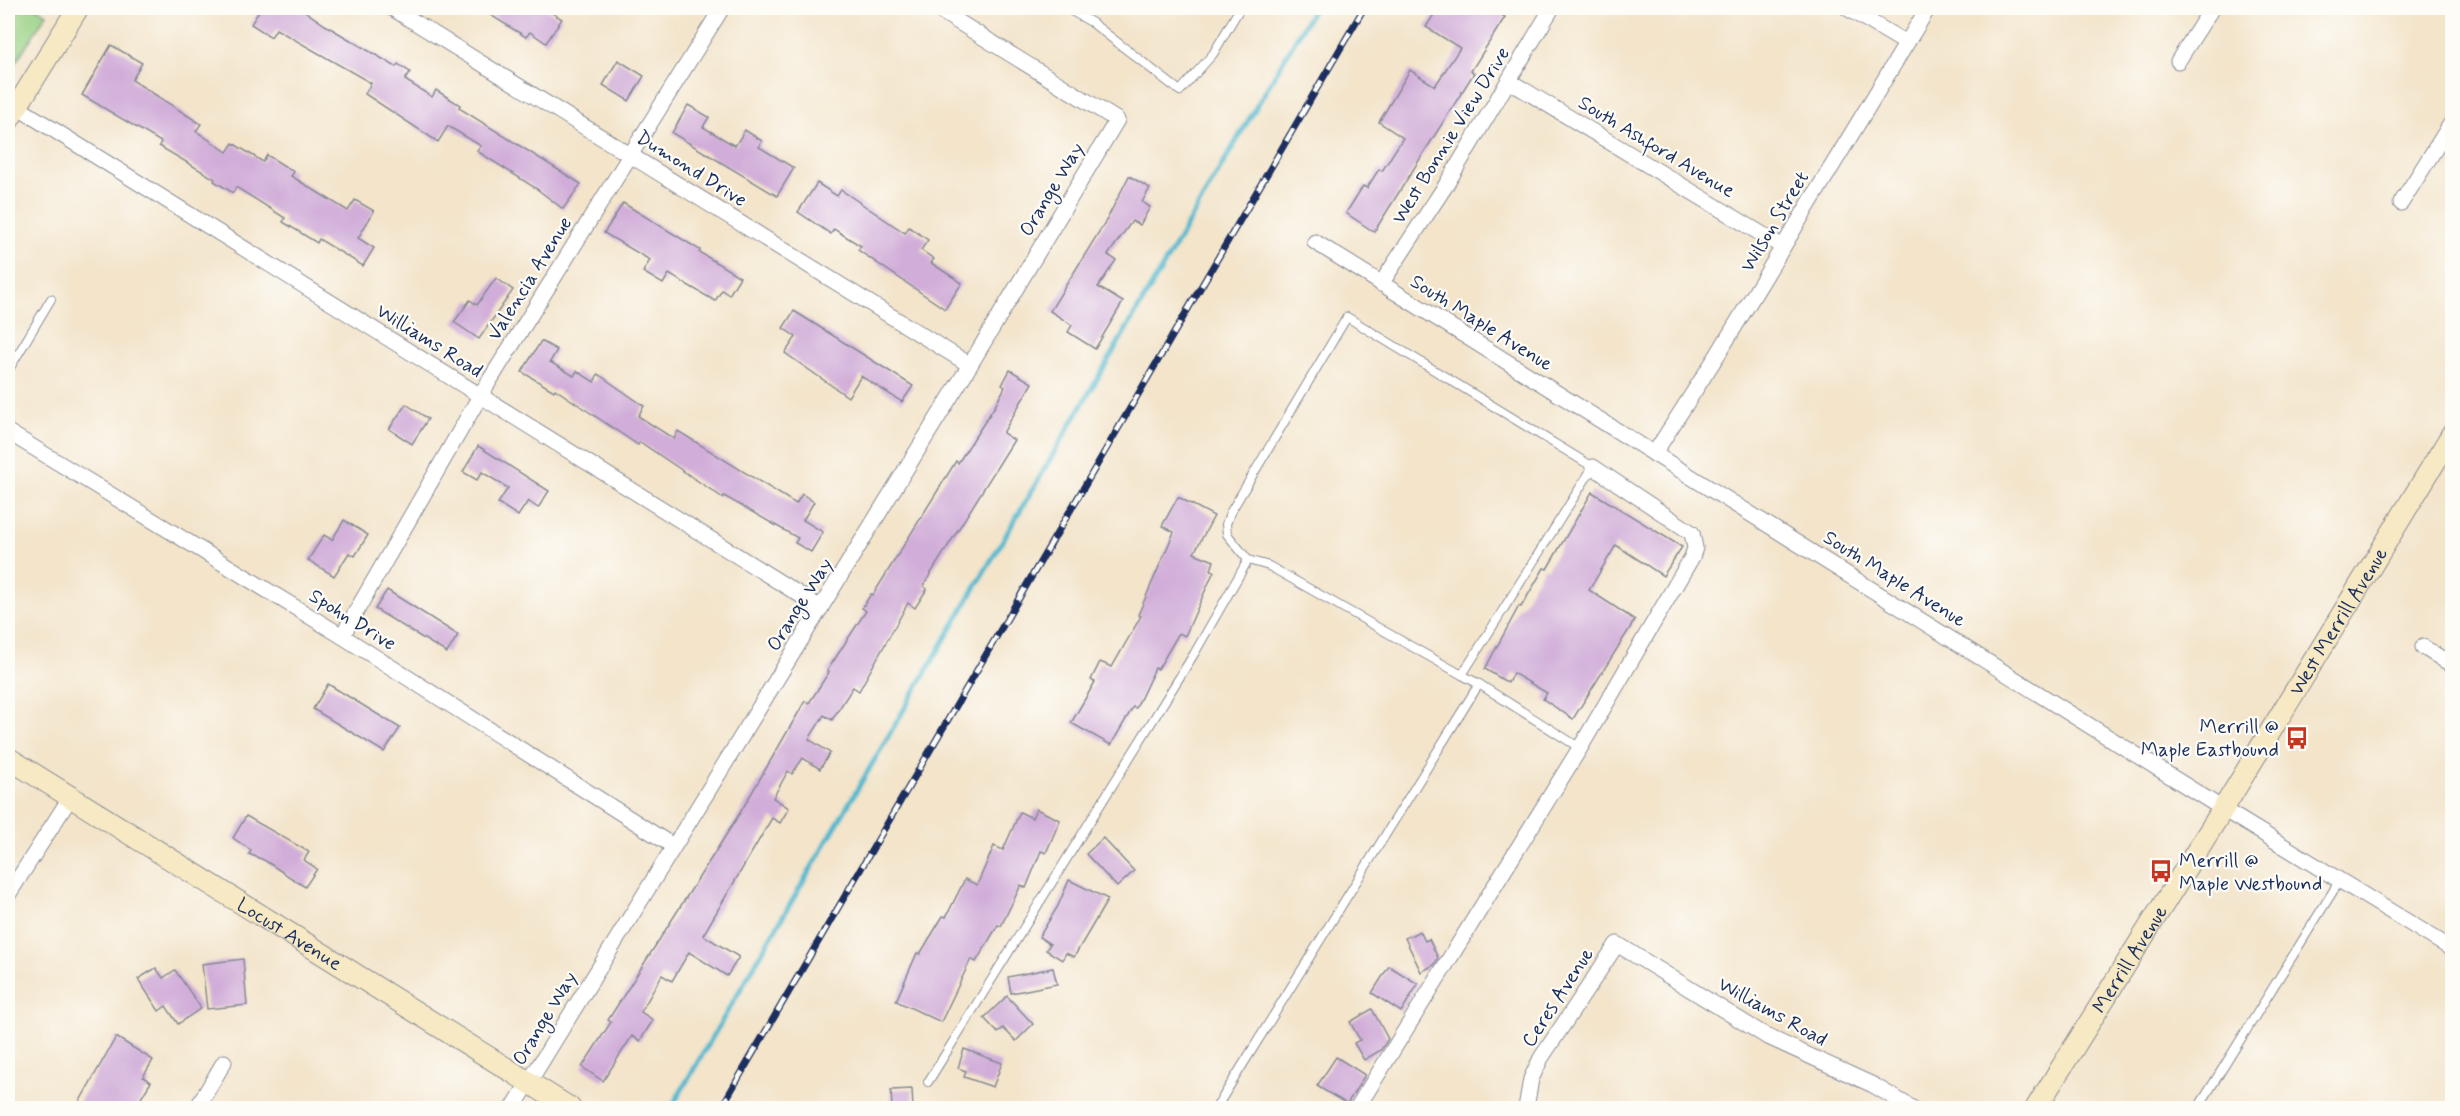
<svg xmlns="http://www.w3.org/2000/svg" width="2460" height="1116" viewBox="0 0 2460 1116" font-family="Mynerve,sans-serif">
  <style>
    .green { fill: #98d083; stroke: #5a8070; stroke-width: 1.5 }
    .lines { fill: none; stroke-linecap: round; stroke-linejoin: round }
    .stream { stroke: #4fb7cd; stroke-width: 5 }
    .building { fill: #d1aed9 }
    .lane-casing { stroke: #878a94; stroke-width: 10 }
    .street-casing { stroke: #878a94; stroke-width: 17 }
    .secondary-casing { stroke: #878a94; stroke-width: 23 }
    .lane { stroke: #fff; stroke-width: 8 }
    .street { stroke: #fff; stroke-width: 15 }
    .secondary { stroke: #f7e9c3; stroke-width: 21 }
    .rail-casing { stroke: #1b2f5e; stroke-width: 7 }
    .rail { stroke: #fdfcf7; stroke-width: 4.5; stroke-dasharray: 14; stroke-linecap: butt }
    .labels { text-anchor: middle; stroke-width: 4.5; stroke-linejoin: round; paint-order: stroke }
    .street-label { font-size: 20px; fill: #1b2f5e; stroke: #fdfcf7 }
    .poi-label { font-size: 20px; fill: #1b2f5e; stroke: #fdfcf7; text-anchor: end }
  </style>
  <rect width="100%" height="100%" fill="#fdfcf7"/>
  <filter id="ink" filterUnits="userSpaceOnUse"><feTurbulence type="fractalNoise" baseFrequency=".0167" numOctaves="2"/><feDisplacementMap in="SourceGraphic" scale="12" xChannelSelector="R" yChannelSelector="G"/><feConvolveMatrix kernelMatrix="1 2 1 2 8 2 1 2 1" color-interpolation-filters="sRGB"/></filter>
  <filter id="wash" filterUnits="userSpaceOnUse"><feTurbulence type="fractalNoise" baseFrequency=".008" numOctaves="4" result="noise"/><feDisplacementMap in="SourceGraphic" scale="24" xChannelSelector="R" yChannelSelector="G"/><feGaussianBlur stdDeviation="1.35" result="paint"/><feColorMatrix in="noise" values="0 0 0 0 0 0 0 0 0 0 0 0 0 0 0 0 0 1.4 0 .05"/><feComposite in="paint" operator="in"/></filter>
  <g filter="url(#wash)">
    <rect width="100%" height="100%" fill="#f3e4ca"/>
    <!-- green -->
    <polygon class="green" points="8,8 37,8 47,14 8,74"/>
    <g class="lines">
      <!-- stream -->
      <polyline class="stream" points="671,1108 1314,8"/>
    </g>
    <g id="blocks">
      <!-- building -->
      <g class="building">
        <polygon points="261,8 300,8 325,25 396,67 398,64 410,72 405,80 432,97 436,90 460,105 459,108 581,184 563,209 537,189 477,151 481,146 448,126 438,142 365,94 371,83 276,29 271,37 251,24"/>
        <polygon points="479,8 544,8 562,19 546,43 530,32 526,37"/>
        <polygon points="1438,8 1490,8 1505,17 1471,71 1474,73 1374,232 1346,213 1363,186 1367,188 1379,169 1382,171 1403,138 1379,122 1410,70 1435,86 1460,48 1426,27"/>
        <polygon points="111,45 142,63 132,80 201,124 196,131 227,152 233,143 263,162 267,155 294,172 291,176 348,211 355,200 374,211 358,238 374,248 363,266 319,239 317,243 283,222 285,218 236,187 233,193 214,181 215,179 159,146 161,142 82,95"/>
        <polygon points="618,60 644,76 629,101 603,85"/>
        <polygon points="688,105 709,117 703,127 735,146 745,130 762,141 759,147 794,168 777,196 672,133"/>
        <polygon points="1129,176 1150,188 1142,202 1150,207 1140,225 1132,221 1108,255 1116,260 1098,287 1123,302 1095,349 1068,332 1072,325 1050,311 1107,219"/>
        <polygon points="817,183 837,196 841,190 905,233 909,227 928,240 921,250 934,259 931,263 962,283 945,309 858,250 861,246 834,229 831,234 798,212"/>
        <polygon points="623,203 700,250 699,252 740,277 729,295 722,290 715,301 669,274 663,284 643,272 650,260 604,233"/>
        <polygon points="496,278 513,290 479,339 454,322 470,300 477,305"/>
        <polygon points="794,311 913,386 902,402 861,376 848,397 785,353 796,337 783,328"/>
        <polygon points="541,341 557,350 550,362 574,376 577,371 594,382 598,374 644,406 638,416 674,439 678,431 796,504 802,494 814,502 803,520 823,532 811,552 795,543 798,538 724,496 723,498 640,442 638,445 555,389 554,391 522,372"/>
        <polygon points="1010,370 1032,383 1003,433 1014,440 923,586 927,589 915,608 908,603 859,691 853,687 832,720 824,715 809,739 830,753 820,769 803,758 792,774 788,771 773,798 789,808 780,823 772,818 703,935 739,957 727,976 689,952 672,981 662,975 641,1012 653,1020 640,1041 632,1036 603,1081 582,1067 611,1022 608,1020 740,813 797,715 805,701 809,703 829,672 827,671 866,611 862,608 871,594 873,595 956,461 958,463 995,406 1005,387 1002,385"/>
        <polygon points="406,404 428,419 412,444 389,429"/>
        <polygon points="478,446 549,491 538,508 528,501 518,516 498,503 508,488 482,472 477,480 463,472"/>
        <polygon points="1592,492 1682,547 1663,576 1616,545 1589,590 1635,620 1573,719 1543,699 1547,693 1513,673 1508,683 1485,669 1519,606 1521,607 1544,568 1547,569"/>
        <polygon points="1178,497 1214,516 1194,553 1214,561 1211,570 1214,571 1185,636 1179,633 1158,669 1155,668 1136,708 1133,707 1111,745 1071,723 1095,682 1091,680 1100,662 1112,667 1141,616 1138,615 1174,532 1162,526"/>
        <polygon points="344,520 368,535 355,556 349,553 334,576 308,560 324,535 332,540"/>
        <polygon points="387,590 458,635 447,653 375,609"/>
        <polygon points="328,684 400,728 384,752 313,709"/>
        <polygon points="1036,809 1060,820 1046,853 1041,851 1026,888 1021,885 1001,926 998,925 976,962 971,959 941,1022 896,1001 917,953 920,954 943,916 946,917 965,879 977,885 994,846 1003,850 1020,812 1032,818"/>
        <polygon points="246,816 309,852 304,860 317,869 305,887 264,860 249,854 251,850 233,838"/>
        <polygon points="1103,838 1134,871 1117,887 1086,854"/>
        <polygon points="1069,880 1108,899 1074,957 1066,953 1062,960 1046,950 1050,944 1039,937 1058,906"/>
        <polygon points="1420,931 1425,941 1429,939 1438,958 1434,965 1421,972 1405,938"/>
        <polygon points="243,959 247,1005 207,1009 202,964"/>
        <polygon points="1389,966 1418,984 1401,1012 1372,993"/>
        <polygon points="156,968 163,978 175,970 201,1008 178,1024 166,1006 159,1011 138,979"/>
        <polygon points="1053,968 1057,984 1011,993 1008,977"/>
        <polygon points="1007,996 1033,1024 1016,1041 1003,1028 998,1033 984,1018"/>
        <polygon points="1372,1009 1388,1039 1381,1050 1364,1060 1354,1043 1360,1040 1350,1022"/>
        <polygon points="116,1037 153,1060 143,1077 151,1082 135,1108 76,1108"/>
        <polygon points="964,1049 1002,1063 993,1087 964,1077 966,1071 958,1068"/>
        <polygon points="1336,1057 1365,1075 1347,1104 1317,1086"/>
        <polygon points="912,1089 913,1108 892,1108 891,1090"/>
      </g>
    </g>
  </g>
  <g filter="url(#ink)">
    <use href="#blocks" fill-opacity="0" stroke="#878a94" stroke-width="1.5"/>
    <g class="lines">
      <!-- lane casing -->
      <g class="lane-casing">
        <g id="lane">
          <polyline points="1066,8 1091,22 1180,91 1213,54 1240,8"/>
          <polyline points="8,371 51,299"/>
          <polyline points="1462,675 1593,467 1347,317 1230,513 1226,524 1227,534 1248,560 1269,566 1462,675 1479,684 1580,748"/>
          <polyline points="928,1082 1194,654 1248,560"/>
          <polyline points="1216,1108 1479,684"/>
          <polyline points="2198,1108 2340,880"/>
        </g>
      </g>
      <!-- street casing -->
      <g class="street-casing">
        <g id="street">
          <polyline points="392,8 970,365"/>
          <polyline points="1847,8 1906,43"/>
          <polyline points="2178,61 2212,8"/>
          <polyline points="1509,81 1783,247"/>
          <polyline points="17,107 821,608"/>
          <polyline points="2401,203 2452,122"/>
          <polyline points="1315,242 2223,809 2452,949"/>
          <polyline points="1381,284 1446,185 1552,8"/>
          <polyline points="8,432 342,636 673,846"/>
          <polyline points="1654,454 1718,354 1928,8"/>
          <polyline points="342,636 480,396 722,8"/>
          <polyline points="2423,647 2452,665"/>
          <polyline points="8,895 70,798"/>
          <polyline points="197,1108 224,1062"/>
          <polyline points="513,1108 970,365 1117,120 936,8"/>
          <polyline points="1357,1108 1580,748 1692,557 1695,548 1692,533 1593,467"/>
          <polyline points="1526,1108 1531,1079 1541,1058 1617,944 1766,1036 1873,1085 1912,1108"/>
        </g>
      </g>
      <!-- secondary casing -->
      <g class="secondary-casing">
        <g id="secondary">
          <polyline points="8,121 78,8"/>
          <path id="s1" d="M8,758L570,1108"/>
          <path id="s2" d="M2036,1108L2223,809L2452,434"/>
        </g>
      </g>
      <!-- lane -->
      <use href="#lane" class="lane"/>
      <!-- street -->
      <use href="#street" class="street"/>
      <!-- secondary -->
      <use href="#secondary" class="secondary"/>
      <!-- rail casing -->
      <g class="rail-casing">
        <polyline id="rail" points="721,1108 1364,8"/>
      </g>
      <!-- rail -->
      <use href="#rail" class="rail"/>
    </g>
  </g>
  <!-- icons -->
  <defs>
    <g id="bus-bare" transform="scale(1.8)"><path d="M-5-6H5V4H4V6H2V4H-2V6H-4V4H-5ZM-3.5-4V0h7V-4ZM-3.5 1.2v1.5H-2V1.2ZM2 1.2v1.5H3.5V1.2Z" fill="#c8321e" stroke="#fdfcf7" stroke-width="2.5" paint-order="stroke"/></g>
  </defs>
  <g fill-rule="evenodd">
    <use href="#bus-bare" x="2297" y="738"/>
    <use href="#bus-bare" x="2161" y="871"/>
  </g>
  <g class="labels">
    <!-- street labels -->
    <g class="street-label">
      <text transform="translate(1450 135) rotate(-58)" y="7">West Bonnie View Drive</text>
      <text transform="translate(1657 146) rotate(31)" y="7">South Ashford Avenue</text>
      <text transform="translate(692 168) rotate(32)" y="7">Dumond Drive</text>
      <text transform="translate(1051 189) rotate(-59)" y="7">Orange Way</text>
      <text transform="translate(1774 221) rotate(-59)" y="7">Wilson Street</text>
      <text transform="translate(529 278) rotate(-58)" y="7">Valencia Avenue</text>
      <text transform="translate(1482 322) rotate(32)" y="7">South Maple Avenue</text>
      <text transform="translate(430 340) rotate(32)" y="7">Williams Road</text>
      <text transform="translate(1895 578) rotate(32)" y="7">South Maple Avenue</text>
      <text transform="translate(799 604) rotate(-58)" y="7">Orange Way</text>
      <text transform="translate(353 619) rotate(32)" y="7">Spohn Drive</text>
      <text dy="7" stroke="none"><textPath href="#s2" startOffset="573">West Merrill Avenue</textPath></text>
      <text dy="7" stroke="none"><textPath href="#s1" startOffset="332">Locust Avenue</textPath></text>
      <text dy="7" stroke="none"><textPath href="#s2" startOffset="176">Merrill Avenue</textPath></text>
      <text transform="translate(1557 997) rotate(-57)" y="7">Ceres Avenue</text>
      <text transform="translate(1773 1011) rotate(29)" y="7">Williams Road</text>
      <text transform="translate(544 1018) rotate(-59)" y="7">Orange Way</text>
    </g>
    <!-- poi labels -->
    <g class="poi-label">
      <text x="2279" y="733">Merrill @<tspan x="2279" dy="23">Maple Eastbound</tspan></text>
      <text x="2179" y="867" text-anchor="start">Merrill @<tspan x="2179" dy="23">Maple Westbound</tspan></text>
    </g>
  </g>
  <!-- margin -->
  <rect width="2460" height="1116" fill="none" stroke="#fdfcf7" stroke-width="30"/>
</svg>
